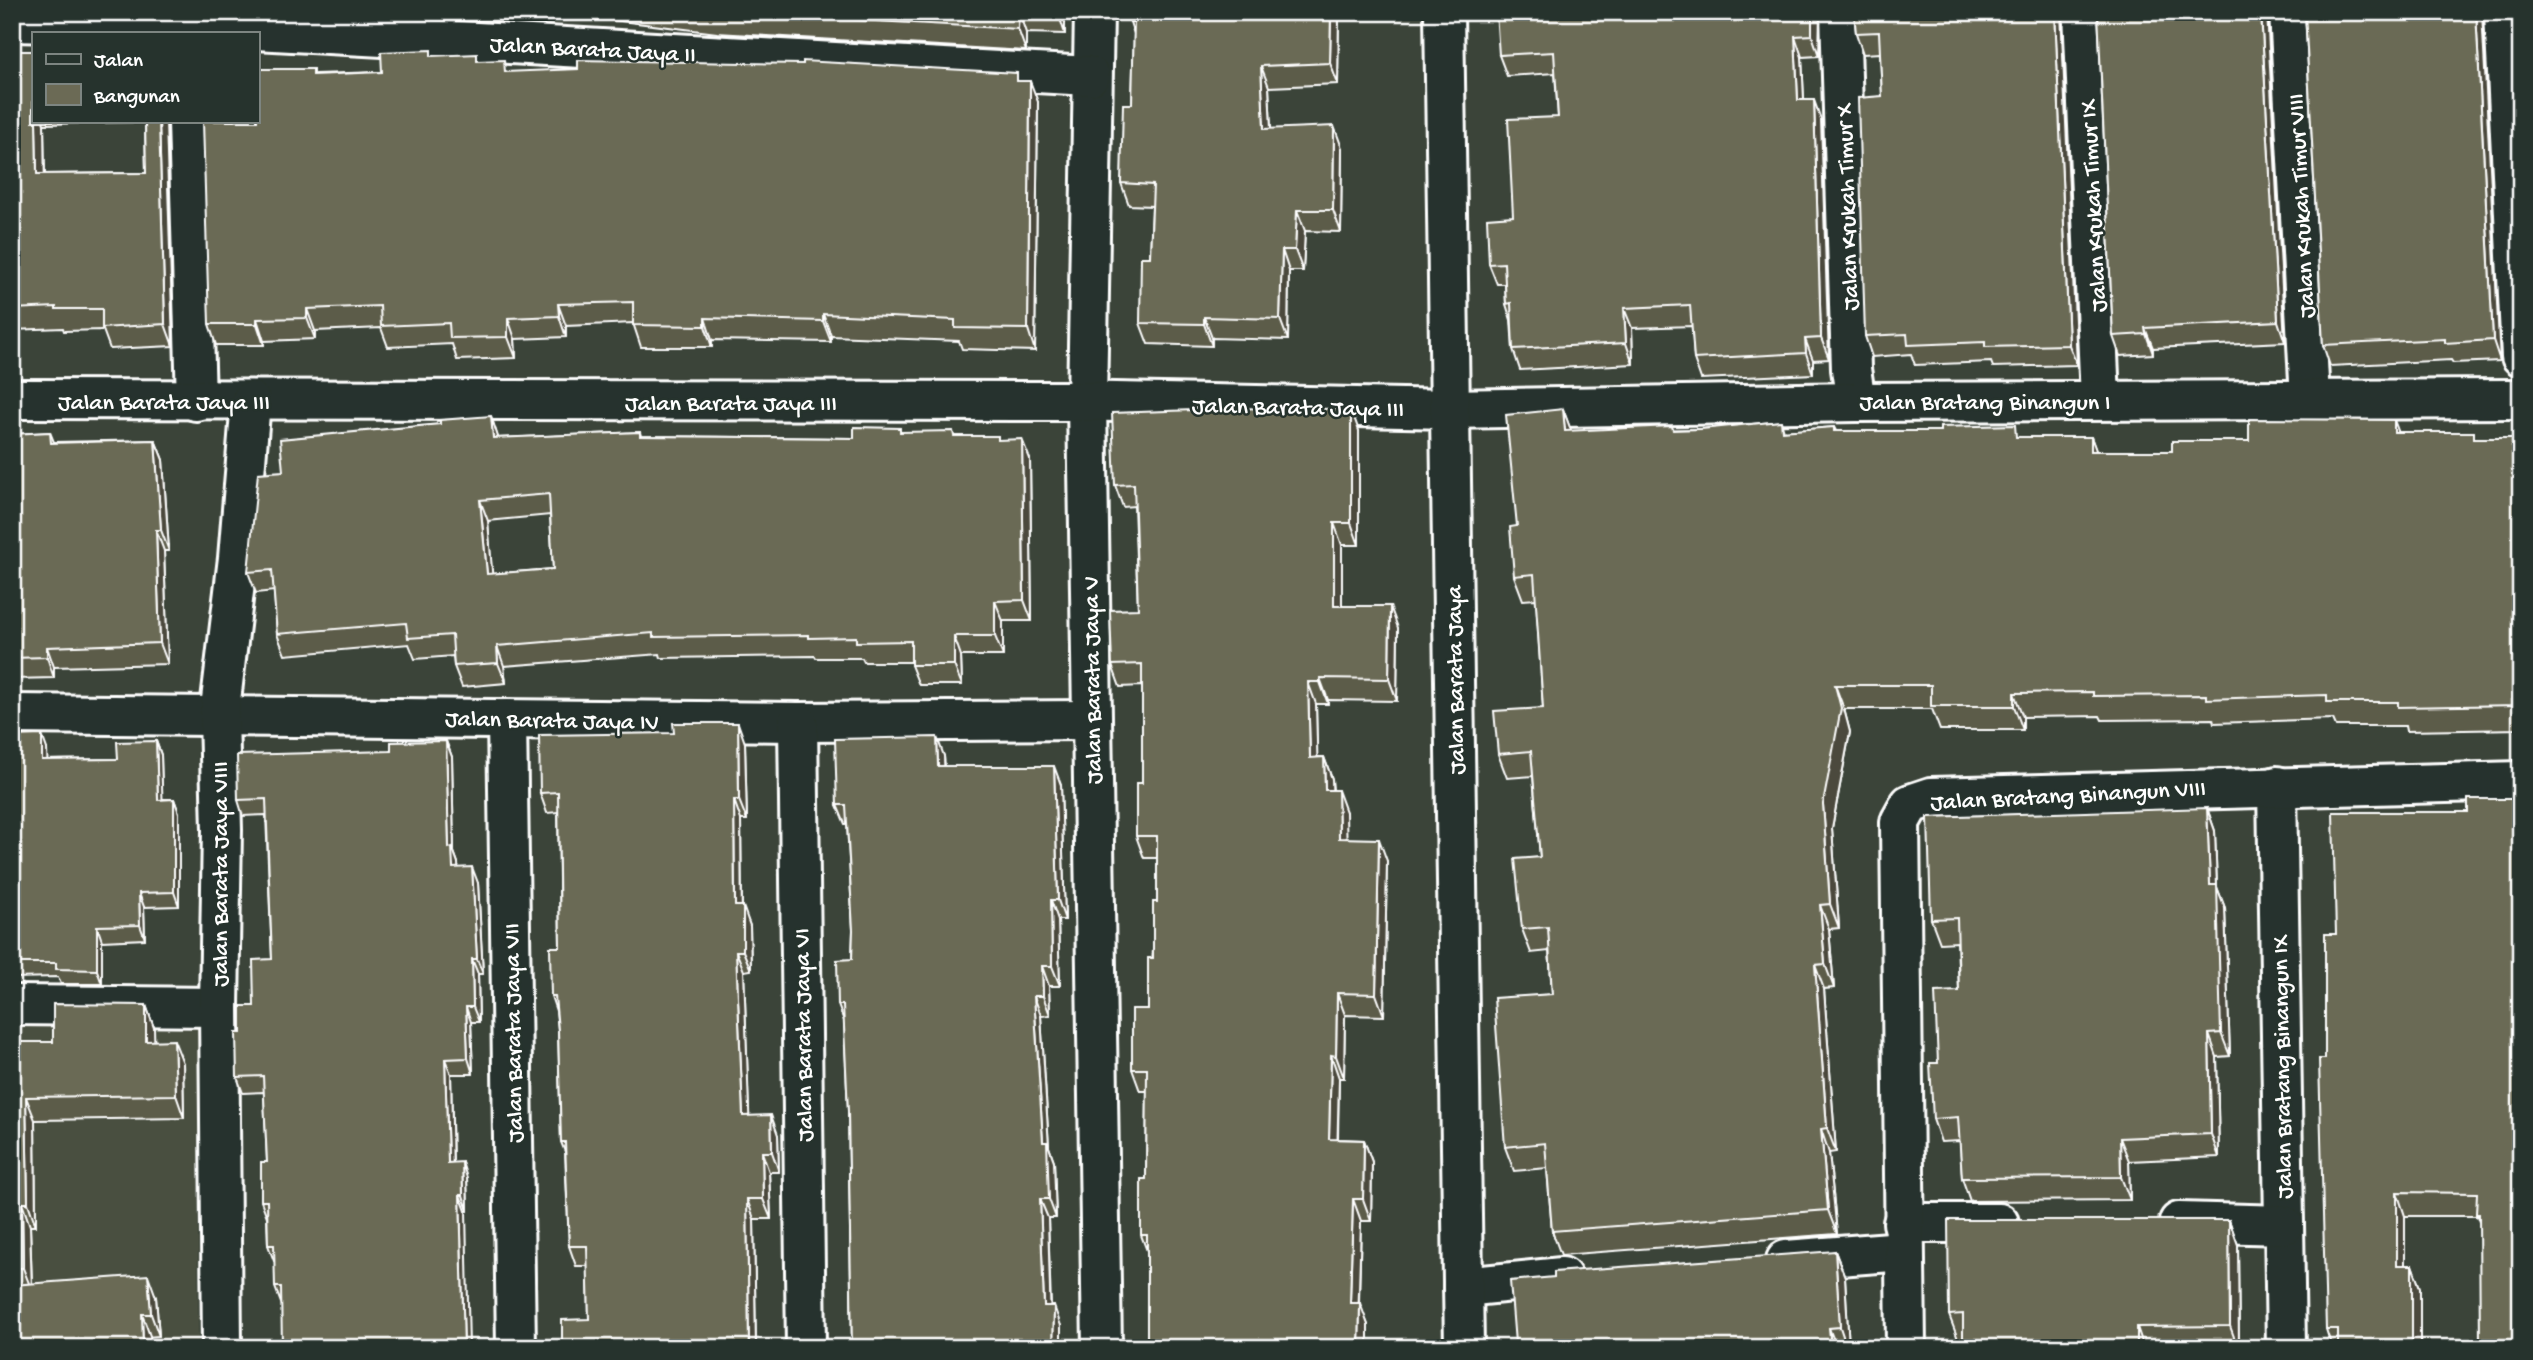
<svg xmlns="http://www.w3.org/2000/svg" width="2533" height="1360" viewBox="0 0 2533 1360" font-family="'Gochi Hand',sans-serif">
  <style>
    .built { fill: #494f41 }
    .lines { fill: none; stroke-linecap: round; stroke-linejoin: round }
    .street-casing { stroke: #fff; stroke-width: 44 }
    .secondary-casing { stroke: #fff; stroke-width: 44 }
    .street { stroke: #26332d; stroke-width: 38 }
    .secondary { stroke: #26332d; stroke-width: 38 }
    .wall { fill: #5c5b49; stroke: #fff; stroke-width: 2; fill-rule: evenodd }
    .shaded-wall { fill: #4b4a3c; stroke: #fff; stroke-width: 2 }
    .building { fill: #6b6a55; stroke: #fff; stroke-width: 2; fill-rule: evenodd }
    .labels { text-anchor: middle; stroke-width: 5; stroke-linejoin: round; paint-order: stroke }
    .street-label { font-size: 24px; fill: #fff; stroke: #26332d }
  </style>
  <rect width="100%" height="100%" fill="#3b4439"/>
  <filter id="ink" filterUnits="userSpaceOnUse"><feTurbulence type="fractalNoise" baseFrequency=".0143" numOctaves="2"/><feDisplacementMap in="SourceGraphic" scale="14" xChannelSelector="R" yChannelSelector="G"/><feConvolveMatrix kernelMatrix="1 2 1 2 8 2 1 2 1" color-interpolation-filters="sRGB"/></filter>
  <g filter="url(#ink)">
    <!-- built -->
    <polygon class="built" points="12,1019 198,1020 198,1348 12,1348"/>
    <g class="lines">
      <!-- street casing -->
      <g class="street-casing">
        <g id="street">
          <polyline points="1094,12 1087,402 1102,1348"/>
          <polyline points="1840,12 1851,369 1856,402"/>
          <polyline points="2083,12 2100,399"/>
          <polyline points="2289,12 2310,399"/>
          <polyline points="2504,12 2521,356"/>
          <polyline points="12,22 185,26 1090,76"/>
          <polyline points="188,121 196,401"/>
          <polyline points="12,399 1069,401 1450,409 1856,402 2521,399"/>
          <polyline points="12,714 798,722 1092,720"/>
          <polyline points="507,719 516,1348"/>
          <polyline points="798,722 806,1348"/>
          <polyline points="2277,786 2286,1348"/>
          <polyline points="12,1005 219,1007"/>
          <polyline points="2179,1222 2284,1225"/>
          <polyline points="1903,1223 1999,1223"/>
          <polyline points="1786,1260 1904,1251"/>
          <polyline points="1463,1287 1562,1277"/>
          <polyline points="222,1348 219,1007 222,830 219,717 238,558 251,401"/>
          <polyline points="1906,1348 1900,822 1910,804 1931,797 2521,781"/>
        </g>
      </g>
      <!-- secondary casing -->
      <g class="secondary-casing">
        <polyline id="secondary" points="1444,12 1464,1348"/>
      </g>
      <!-- street -->
      <use href="#street" class="street"/>
      <!-- secondary -->
      <use href="#secondary" class="secondary"/>
    </g>
    <!-- wall -->
    <g class="wall">
      <polygon points="557,12 1065,12 1065,34 1026,33 1026,51 717,33 557,13"/>
      <polygon points="1339,12 1338,84 1269,87 1271,129 1342,148 1341,232 1305,231 1303,271 1289,271 1288,340 1212,338 1212,346 1148,344 1140,323 1150,257 1152,206 1129,205 1121,183 1132,104 1134,34 1130,22"/>
      <polygon points="1820,12 1819,56 1802,57 1804,100 1821,120 1829,359 1813,360 1813,374 1701,379 1694,359 1692,326 1632,328 1633,364 1520,370 1513,349 1511,320 1506,304 1505,284 1497,284 1489,264 1513,216 1558,117 1555,73 1507,76 1499,55"/>
      <polygon points="1854,12 2061,12 2077,365 1993,367 1991,362 1915,365 1911,354 1872,357 1865,336 1882,96 1880,53 1863,54 1856,33"/>
      <polygon points="2098,12 2267,12 2285,342 2153,348 2153,354 2120,356 2113,336"/>
      <polygon points="2305,12 2482,12 2500,361 2453,363 2451,360 2330,366 2323,345"/>
      <path d="M12,51L33,121H166L173,346L110,349L103,330L64,331L63,328L12,330ZM145,122L146,173L45,174L44,124Z"/>
      <polygon points="433,56 479,61 508,72 1020,81 1038,102 1035,351 962,349 959,341 831,336 831,342 712,340 712,347 641,347 633,323 566,326 566,337 515,339 516,358 457,360 452,344 388,347 381,328 315,331 315,339 264,341 264,345 216,345 209,324 315,74 382,72"/>
      <polygon points="1563,409 1571,431 1701,429 1781,421 1784,431 1834,427 1836,431 2020,437 2091,437 2096,451 2172,451 2249,441 2398,432 2475,438 2521,438 2521,729 2406,731 2405,726 2336,726 2333,719 2214,723 2213,719 2102,720 2100,716 2023,717 2023,730 1940,730 1932,709 1844,709 1850,732 1832,828 1839,928 1829,929 1834,988 1824,989 1836,1152 1829,1153 1837,1234 1561,1255 1552,1231 1547,1168 1514,1171 1505,1147 1552,994 1549,951 1531,953 1522,929 1540,857 1533,776 1507,778 1498,754 1543,708 1536,599 1523,600 1514,576 1517,526"/>
      <path d="M491,416L498,438L640,432L641,436L854,438L902,432L999,440L1030,459L1032,621H1003V656H961L962,685H919L911,665V662H864L862,658H816L815,656L661,658L660,654L504,666L506,683L462,687L454,666L453,656L415,659L409,644L285,655L277,634L274,591L256,593L248,572L283,471L440,424ZM550,515L553,569L492,574L488,521Z"/>
      <polygon points="1359,431 1359,545 1342,545 1342,606 1398,628 1397,701 1328,700 1328,704 1316,704 1317,757 1324,757 1332,779 1333,790 1346,812 1346,838 1387,861 1384,1016 1345,1015 1344,1078 1339,1078 1338,1139 1364,1140 1372,1162 1371,1221 1361,1221 1359,1303 1368,1325 1368,1348 1147,1348 1147,1251 1141,1235 1146,1179 1147,1091 1140,1091 1132,1069 1148,1009 1157,902 1157,858 1144,858 1136,836 1142,783 1142,686 1120,687 1112,665 1138,609 1134,506 1123,507 1115,485"/>
      <polygon points="50,432 54,442 155,440 163,460 169,551 164,551 168,664 54,667 54,678 12,679 12,434"/>
      <polygon points="12,736 47,749 47,760 118,759 156,741 161,755 162,799 174,799 179,813 179,906 144,907 145,939 102,941 102,984 61,984 58,977 12,978"/>
      <polygon points="446,741 452,757 454,852 458,863 458,868 478,883 483,974 478,974 479,1022 471,1022 473,1074 451,1074 453,1163 467,1178 468,1211 466,1211 281,1303 275,1287 275,1261 274,1261 268,1245 267,1217 261,1201 267,1162 264,1092 243,1093 237,1077 241,1033 254,1006 272,959 266,815 243,816 238,800 391,751"/>
      <polygon points="745,743 747,820 741,820 742,906 750,926 751,970 744,971 749,1116 778,1135 779,1172 769,1172 771,1219 754,1219 756,1348 562,1348 589,1319 588,1266 576,1266 569,1246 565,1152 561,1142 558,1030 556,1011 551,996 560,947 558,812 547,813 540,793"/>
      <polygon points="944,756 945,766 1061,785 1065,920 1058,920 1060,986 1049,986 1050,1015 1041,1016 1049,1147 1054,1161 1056,1218 1048,1218 1051,1306 1061,1326 1061,1348 852,1348 848,1111 844,1021 838,1005 852,959 853,930 847,824 845,824 837,805"/>
      <polygon points="2207,808 2215,831 2217,887 2225,908 2230,1056 2217,1057 2219,1157 2129,1161 2130,1200 1970,1201 1962,1178 1960,1141 1941,1142 1933,1119 1938,1063 1959,991 1957,942 1940,943 1931,919"/>
      <polygon points="2468,812 2479,1222 2477,1216 2405,1216 2405,1265 2412,1265 2420,1288 2420,1348 2332,1348 2326,1329 2325,1059 2336,934"/>
      <polygon points="146,1005 154,1028 154,1040 183,1063 184,1118 35,1120 36,1226 30,1226 32,1284 156,1297 159,1336 12,1348 12,1042 53,1042"/>
      <polygon points="2229,1220 2238,1245 2239,1348 1963,1348 1963,1339 1958,1339 1949,1315"/>
      <polygon points="1835,1251 1845,1277 1849,1348 1517,1348 1515,1343"/>
    </g>
    <!-- shaded-wall -->
    <g class="shaded-wall">
      <polygon points="1019,12 1026,33 1026,51 1018,29"/>
      <polygon points="1058,12 1065,12 1065,34"/>
      <polygon points="1331,12 1339,12 1338,84 1330,63"/>
      <polygon points="1812,12 1820,12 1819,56 1812,35"/>
      <polygon points="2055,12 2061,12 2077,365 2069,345"/>
      <polygon points="2261,12 2267,12 2285,342 2278,321"/>
      <polygon points="2476,12 2482,12 2500,361 2493,340"/>
      <polygon points="1795,36 1802,57 1805,121 1798,100"/>
      <polygon points="1261,66 1269,87 1272,151 1264,129"/>
      <polygon points="1030,81 1038,102 1035,351 1028,329"/>
      <polygon points="1814,100 1821,120 1829,359 1821,338"/>
      <polygon points="36,121 43,121 44,124 45,195 37,174"/>
      <polygon points="159,121 166,121 173,346 165,324"/>
      <polygon points="1334,126 1342,148 1341,232 1333,210"/>
      <polygon points="1297,210 1305,231 1303,271 1295,250"/>
      <polygon points="1282,250 1289,271 1288,340 1280,319"/>
      <polygon points="558,304 566,326 566,337 559,316"/>
      <polygon points="1624,308 1632,328 1633,364 1626,343"/>
      <polygon points="307,309 315,331 315,339 307,318"/>
      <polygon points="823,314 831,336 831,342 823,321"/>
      <polygon points="1204,317 1212,338 1212,346 1204,324"/>
      <polygon points="508,318 515,339 516,358 508,337"/>
      <polygon points="705,318 712,340 712,347 705,326"/>
      <polygon points="257,319 264,341 264,345 257,324"/>
      <polygon points="2145,328 2153,348 2153,354 2146,334"/>
      <polygon points="1805,339 1813,360 1813,374 1806,353"/>
      <polygon points="1351,409 1359,431 1359,545 1351,523"/>
      <polygon points="1563,409 1572,433 1565,431"/>
      <polygon points="491,416 498,437 500,459 493,438"/>
      <polygon points="2394,420 2403,444 2394,432"/>
      <polygon points="2091,437 2100,461 2091,451"/>
      <polygon points="1022,439 1030,459 1032,621 1024,600"/>
      <polygon points="155,440 163,460 169,551 161,530"/>
      <polygon points="480,500 488,521 494,595 487,574"/>
      <polygon points="1334,523 1342,545 1342,628 1334,606"/>
      <polygon points="156,530 164,551 168,664 160,643"/>
      <polygon points="995,601 1003,621 1003,656 995,636"/>
      <polygon points="1390,606 1398,628 1397,701 1389,679"/>
      <polygon points="954,636 961,656 962,685 954,665"/>
      <polygon points="497,646 504,666 506,683 498,663"/>
      <polygon points="47,647 54,667 54,678 47,657"/>
      <polygon points="1320,678 1328,700 1328,704 1320,682"/>
      <polygon points="1308,682 1316,704 1318,780 1310,758"/>
      <polygon points="1835,685 1844,709 1850,732 1832,828 1839,928 1830,904 1823,804"/>
      <polygon points="2014,693 2023,717 2023,730 2014,706"/>
      <polygon points="738,723 745,743 747,820 739,800"/>
      <polygon points="42,735 47,749 48,774 42,760"/>
      <polygon points="937,737 944,756 945,786 938,766"/>
      <polygon points="156,741 161,755 163,814 158,800"/>
      <polygon points="446,741 452,757 454,852 458,863 459,884 453,868 449,848"/>
      <polygon points="1324,757 1332,779 1333,812 1325,790"/>
      <polygon points="1054,766 1061,785 1065,920 1058,900"/>
      <polygon points="1338,790 1346,812 1347,860 1339,838"/>
      <polygon points="174,799 179,813 179,906 174,892"/>
      <polygon points="734,800 741,820 742,926 735,906"/>
      <polygon points="2207,808 2215,831 2217,887 2225,908 2230,1056 2221,1033 2210,885"/>
      <polygon points="1379,839 1387,861 1384,1016 1376,994"/>
      <polygon points="472,867 478,883 483,974 477,959"/>
      <polygon points="139,893 144,907 145,939 140,925"/>
      <polygon points="1051,900 1058,920 1060,986 1052,966"/>
      <polygon points="1820,905 1829,929 1834,988 1825,964"/>
      <polygon points="743,906 750,926 751,970 743,951"/>
      <polygon points="97,926 102,941 102,984 97,970"/>
      <polygon points="736,951 744,971 750,1136 743,1116"/>
      <polygon points="472,959 478,974 479,1022 473,1007"/>
      <polygon points="1815,965 1824,989 1836,1152 1827,1128"/>
      <polygon points="1042,966 1049,986 1050,1015 1043,996"/>
      <polygon points="1337,993 1345,1015 1344,1078 1336,1056"/>
      <polygon points="1034,996 1041,1016 1049,1147 1054,1161 1056,1218 1049,1199 1043,1142"/>
      <polygon points="146,1005 154,1028 155,1064 146,1041"/>
      <polygon points="466,1007 471,1022 473,1074 468,1058"/>
      <polygon points="2209,1034 2217,1057 2219,1157 2211,1134"/>
      <polygon points="174,1040 183,1063 184,1118 176,1095"/>
      <polygon points="1331,1055 1339,1078 1337,1161 1329,1139"/>
      <polygon points="445,1059 451,1074 453,1178 448,1163"/>
      <polygon points="26,1097 35,1120 36,1226 28,1203"/>
      <polygon points="771,1115 778,1135 779,1172 772,1152"/>
      <polygon points="1821,1129 1829,1153 1837,1234 1828,1210"/>
      <polygon points="2120,1138 2129,1161 2130,1200 2121,1177"/>
      <polygon points="1364,1140 1372,1162 1371,1221 1363,1199"/>
      <polygon points="762,1152 769,1172 771,1219 763,1199"/>
      <polygon points="462,1162 467,1178 468,1211 463,1195"/>
      <polygon points="2397,1192 2405,1216 2405,1288 2397,1265"/>
      <polygon points="460,1195 466,1211 469,1348 464,1348"/>
      <polygon points="747,1199 754,1219 756,1348 749,1348"/>
      <polygon points="1040,1199 1048,1218 1051,1326 1044,1306"/>
      <polygon points="1353,1199 1361,1221 1358,1325 1350,1303"/>
      <polygon points="22,1203 30,1226 32,1291 23,1268"/>
      <polygon points="2229,1220 2238,1245 2239,1348 2238,1348 2230,1326"/>
      <polygon points="1835,1251 1845,1277 1849,1348 1847,1348 1840,1327"/>
      <polygon points="2412,1265 2420,1288 2420,1348 2412,1348"/>
      <polygon points="148,1275 156,1297 159,1336 151,1314"/>
      <polygon points="1360,1303 1368,1325 1368,1348 1359,1348"/>
      <polygon points="1054,1306 1061,1326 1061,1348 1053,1348"/>
      <polygon points="142,1314 150,1336 150,1348 143,1348"/>
      <polygon points="2137,1327 2144,1348 2137,1348"/>
      <polygon points="1829,1328 1837,1348 1831,1348"/>
    </g>
    <!-- building -->
    <g class="building">
      <polygon points="714,12 1018,12 1018,29"/>
      <polygon points="1130,12 1331,12 1330,63 1261,66 1264,129 1334,126 1333,210 1297,210 1295,250 1282,250 1280,319 1204,317 1204,324 1140,323 1141,257 1150,257 1153,185 1121,183 1123,104 1132,104 1134,22 1130,22"/>
      <polygon points="1496,12 1812,12 1812,35 1795,36 1798,100 1814,100 1821,338 1805,339 1806,353 1694,359 1690,305 1624,308 1626,343 1513,349 1511,303 1506,304 1504,263 1489,264 1487,218 1513,216 1508,119 1558,117 1554,52 1499,55"/>
      <polygon points="1854,12 2055,12 2069,345 1985,347 1985,342 1908,345 1907,334 1865,336 1858,98 1882,96 1879,32 1856,33"/>
      <polygon points="2098,12 2261,12 2278,321 2145,328 2146,334 2113,336"/>
      <polygon points="2305,12 2476,12 2493,340 2445,343 2445,339 2323,345"/>
      <polygon points="2519,12 2521,12 2521,39"/>
      <polygon points="431,50 431,56 477,54 477,61 504,60 505,72 578,69 578,60 803,64 803,61 1017,73 1017,81 1030,81 1028,329 955,328 955,320 823,314 823,321 705,318 705,326 633,325 633,302 558,304 559,316 508,318 508,337 450,338 449,323 381,326 380,306 307,309 307,318 257,319 257,324 209,324 203,121 257,121 257,69 313,69 313,75 382,72 381,52"/>
      <polygon points="12,51 33,51 33,121 36,121 37,174 146,173 145,121 159,121 165,324 102,328 102,309 56,309 56,307 12,309"/>
      <polygon points="1194,408 1351,409 1351,523 1334,523 1334,606 1390,606 1389,679 1320,678 1320,682 1308,682 1310,758 1324,757 1325,790 1338,790 1339,838 1379,839 1376,994 1337,993 1336,1056 1331,1055 1329,1139 1364,1140 1363,1199 1353,1199 1350,1303 1360,1303 1359,1348 1147,1348 1147,1235 1141,1235 1141,1179 1146,1179 1147,1069 1132,1069 1132,1009 1148,1009 1148,958 1153,958 1153,902 1157,902 1157,836 1136,836 1136,783 1142,783 1142,664 1112,665 1110,610 1138,609 1134,484 1115,485 1112,413 1194,410"/>
      <polygon points="1563,409 1565,431 1672,426 1673,430 1701,429 1781,421 1782,431 1834,427 1834,431 1940,431 1940,427 2015,425 2016,437 2091,437 2091,451 2172,451 2172,441 2249,441 2249,419 2394,420 2394,432 2474,432 2474,438 2521,438 2521,705 2398,707 2398,702 2327,702 2327,695 2206,699 2206,695 2093,696 2093,692 2014,693 2014,706 1931,706 1931,685 1835,685 1841,708 1823,804 1830,904 1820,905 1825,964 1815,965 1827,1128 1821,1129 1828,1210 1552,1231 1545,1143 1505,1147 1494,998 1552,994 1548,927 1522,929 1515,859 1540,857 1531,751 1498,754 1494,711 1543,708 1534,574 1514,576 1510,527 1517,526 1506,415"/>
      <path d="M491,416L493,438L640,432V436L854,438V427L900,428V432L953,431L954,436H998V440L1022,439L1024,600L995,601V636H954V665H911V641L856,642V637L809,638V635L653,637V633L497,646L498,663L454,666L452,635L408,638L406,623L277,634L272,570L248,572L258,473L283,471L280,439L440,424V420ZM549,494L553,569L487,574L480,500Z"/>
      <polygon points="50,432 51,443 155,440 161,530 156,530 160,643 47,647 47,657 12,658 12,434"/>
      <polygon points="673,723 738,723 739,800 734,800 735,906 743,906 743,951 736,951 743,1116 771,1115 772,1152 762,1152 763,1199 747,1199 749,1348 562,1348 562,1320 589,1319 587,1246 569,1246 565,1142 561,1142 558,1030 555,996 551,996 550,947 560,947 558,792 540,793 539,735 674,733"/>
      <polygon points="42,735 42,760 118,759 117,742 156,741 158,800 174,799 174,892 139,893 140,925 97,926 97,970 56,969 56,963 12,963 12,736"/>
      <polygon points="937,737 938,766 1054,766 1058,900 1051,900 1052,966 1042,966 1043,996 1034,996 1043,1142 1047,1142 1049,1199 1040,1199 1044,1306 1054,1306 1053,1348 852,1348 848,1111 843,1005 838,1005 837,960 852,959 853,930 846,805 837,805 835,739"/>
      <polygon points="446,741 449,848 452,847 453,868 472,867 477,959 472,959 473,1007 466,1007 468,1058 445,1059 448,1163 462,1162 463,1195 460,1195 464,1348 282,1348 281,1287 275,1287 274,1245 268,1245 267,1201 261,1201 261,1162 267,1162 263,1076 237,1077 236,1033 241,1033 241,1006 254,1006 253,960 272,959 266,799 238,800 237,755 391,751 391,742"/>
      <polygon points="2468,799 2521,799 2521,1348 2480,1348 2479,1214 2476,1214 2477,1193 2397,1192 2397,1265 2412,1265 2412,1348 2338,1348 2338,1329 2326,1329 2319,1059 2325,1059 2325,934 2336,934 2333,812 2468,812"/>
      <polygon points="2207,808 2210,885 2217,885 2221,1033 2209,1034 2211,1134 2120,1138 2121,1177 1962,1178 1958,1117 1933,1119 1930,1063 1938,1063 1935,992 1959,991 1957,918 1931,919 1928,817"/>
      <polygon points="53,1004 146,1005 146,1041 174,1040 176,1095 26,1097 28,1203 22,1203 23,1268 12,1268 12,1042 53,1042"/>
      <polygon points="1948,1220 2229,1220 2230,1326 2137,1327 2137,1348 1963,1348 1963,1314 1949,1315"/>
      <polygon points="1835,1251 1840,1327 1829,1328 1831,1348 1552,1348 1552,1340 1515,1343 1510,1281 1554,1277 1554,1272"/>
      <polygon points="148,1275 151,1314 142,1314 143,1348 12,1348 12,1285"/>
    </g>
  </g>
  <g class="labels">
    <!-- street labels -->
    <g class="street-label">
      <text transform="translate(593 48) rotate(3)" y="8">Jalan Barata Jaya II</text>
      <text transform="translate(2092 206) rotate(-93)" y="8">Jalan Krukah Timur IX</text>
      <text transform="translate(2300 206) rotate(-93)" y="8">Jalan Krukah Timur VIII</text>
      <text transform="translate(1846 207) rotate(-92)" y="8">Jalan Krukah Timur X</text>
      <text x="164" y="409">Jalan Barata Jaya III</text>
      <text x="1985" y="409">Jalan Bratang Binangun I</text>
      <text x="731" y="410">Jalan Barata Jaya III</text>
      <text transform="translate(1298 406) rotate(1)" y="8">Jalan Barata Jaya III</text>
      <text transform="translate(1091 680) rotate(-91)" y="8">Jalan Barata Jaya V</text>
      <text transform="translate(1454 680) rotate(-91)" y="8">Jalan Barata Jaya</text>
      <text transform="translate(552 719) rotate(1)" y="8">Jalan Barata Jaya IV</text>
      <text transform="translate(2068 794) rotate(-3)" y="8">Jalan Bratang Binangun VIII</text>
      <text transform="translate(219 874) rotate(-90)" y="8">Jalan Barata Jaya VIII</text>
      <text transform="translate(512 1033) rotate(-91)" y="8">Jalan Barata Jaya VII</text>
      <text transform="translate(802 1035) rotate(-91)" y="8">Jalan Barata Jaya VI</text>
      <text transform="translate(2281 1067) rotate(-91)" y="8">Jalan Bratang Binangun IX</text>
    </g>
  </g>
  <!-- margin -->
  <rect width="2533" height="1360" fill="none" stroke="#26332d" stroke-width="42"/>
  <rect x="21" y="21" width="2491" height="1318" fill="none" stroke="#fff" stroke-width="2.5" filter="url(#ink)"/>
  <!-- legend -->
  <rect x="32" y="32" width="228" height="91" fill="#26332d" stroke="#7d8581" stroke-width="2"/>
  <rect x="46" y="54" width="35" height="10" fill="#26332d" stroke="#7d8581" stroke-width="2"/>
  <text x="94" y="66" font-size="21" fill="#ffffff">Jalan</text>
  <rect x="46" y="84" width="35" height="21" fill="#6b6a55" stroke="#7d8581" stroke-width="2"/>
  <text x="94" y="102" font-size="21" fill="#ffffff">Bangunan</text>
</svg>
